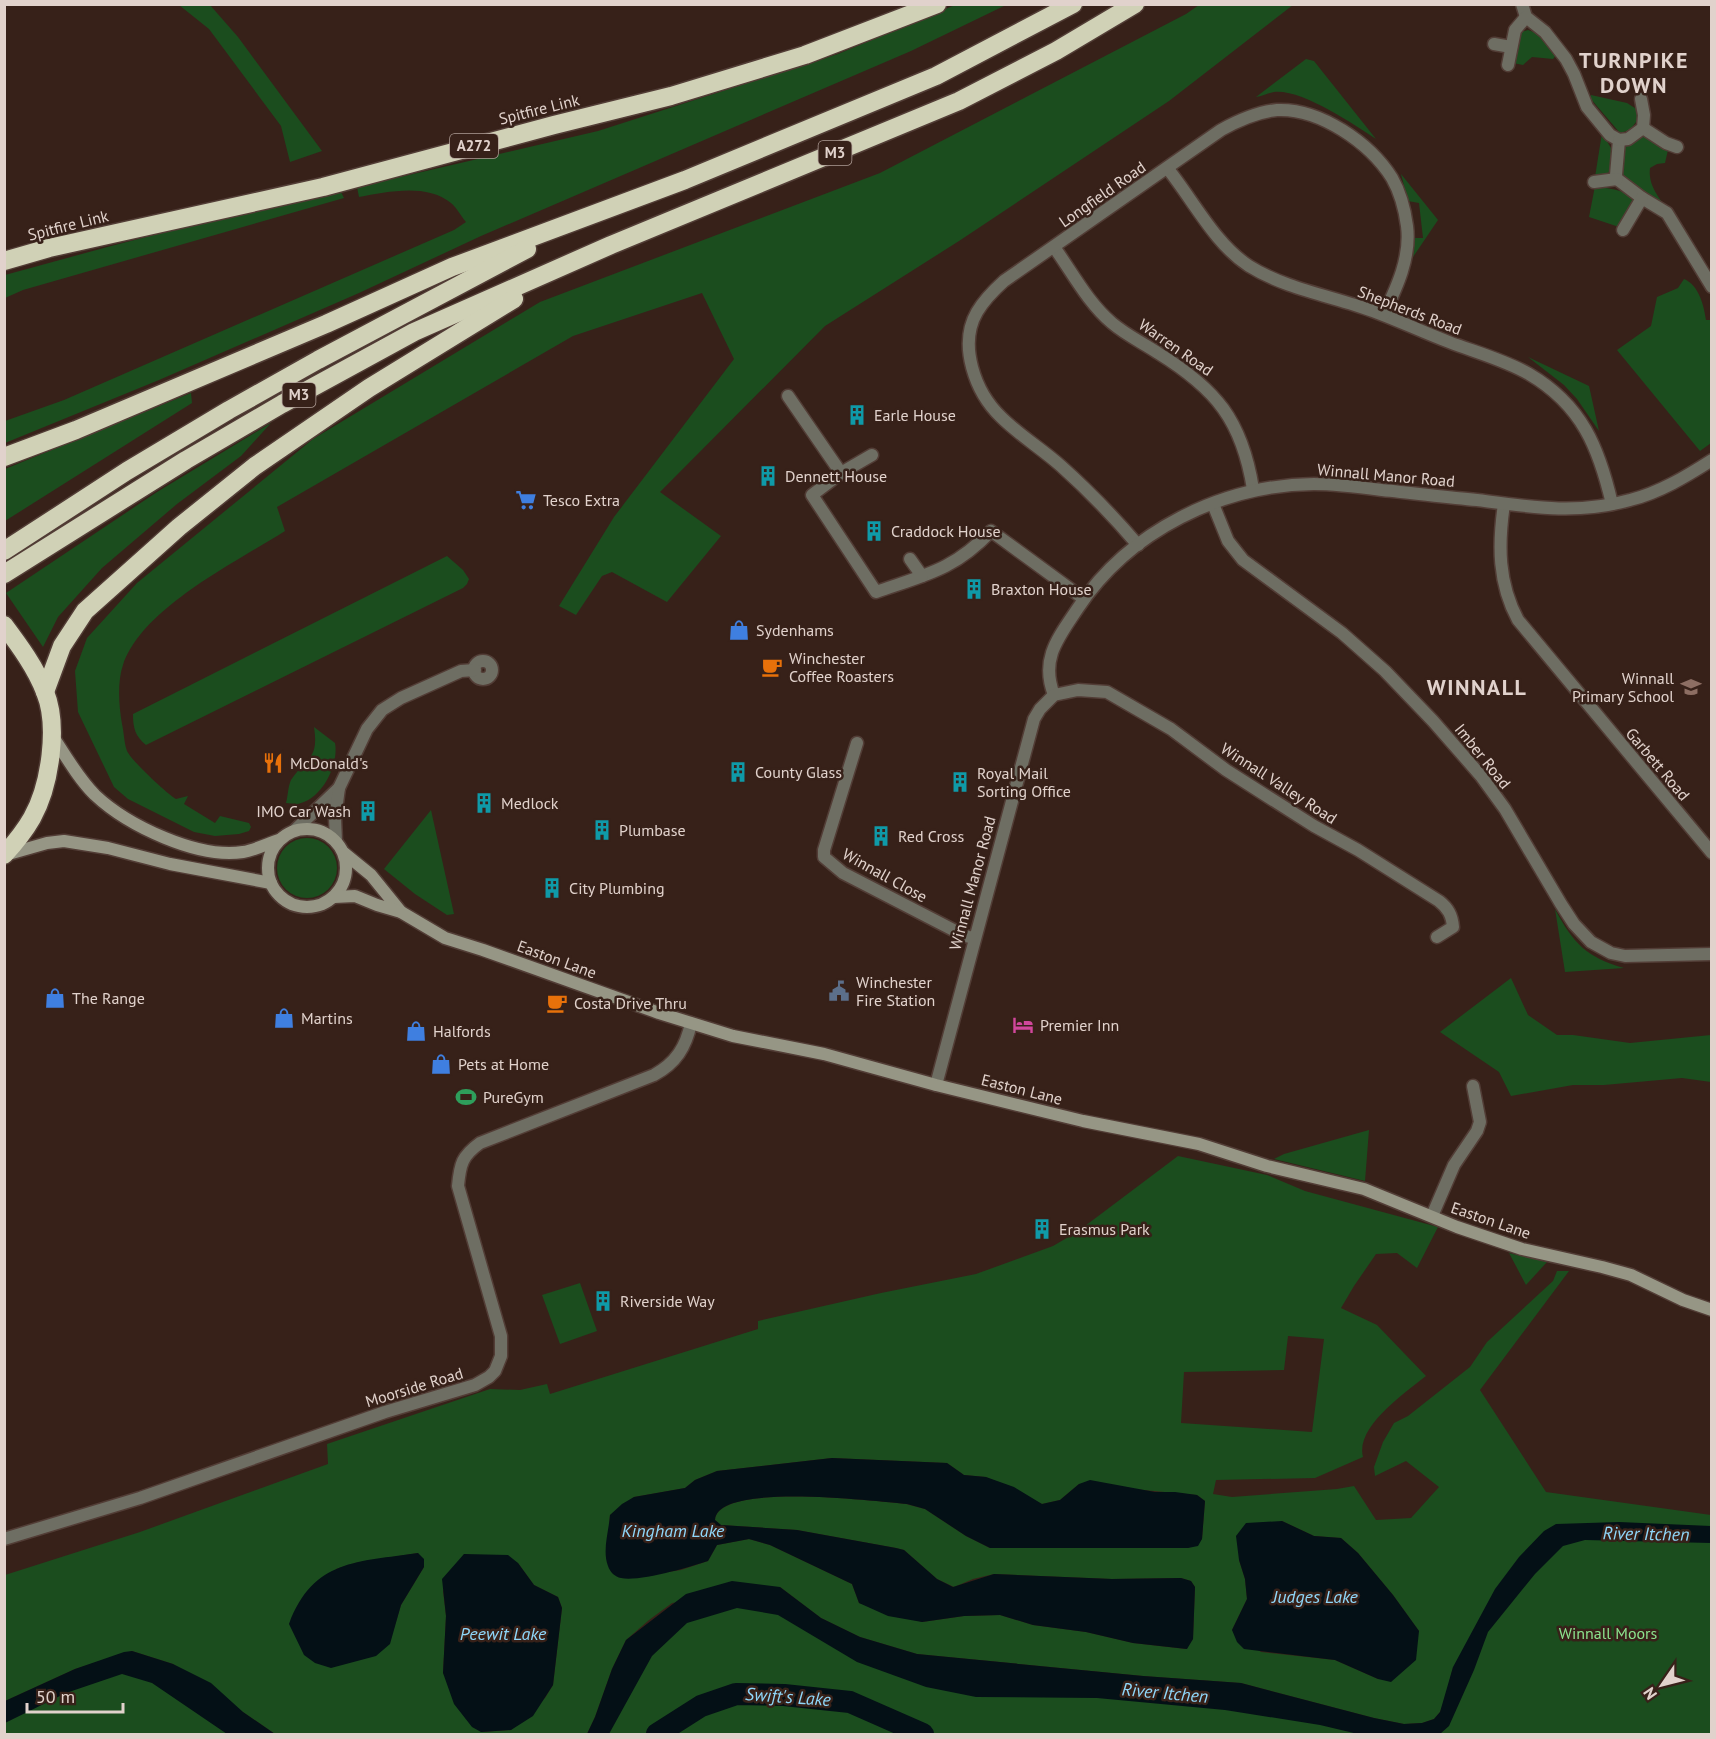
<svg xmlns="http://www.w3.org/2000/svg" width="1716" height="1739" viewBox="0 0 1716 1739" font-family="'PT Sans',sans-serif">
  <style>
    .green { fill: #1b4d1e; fill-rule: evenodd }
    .water { fill: #041016 }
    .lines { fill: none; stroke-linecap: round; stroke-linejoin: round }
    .river { stroke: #041016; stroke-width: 22 }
    .street-casing { stroke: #523d36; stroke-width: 15 }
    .secondary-casing { stroke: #523d36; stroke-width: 15 }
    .highway-casing { stroke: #523d36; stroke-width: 21 }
    .street { stroke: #6e6e63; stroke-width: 12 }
    .secondary { stroke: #969685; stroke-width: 12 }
    .highway { stroke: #d0d1b6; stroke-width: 18 }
    .labels { text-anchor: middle; stroke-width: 5; stroke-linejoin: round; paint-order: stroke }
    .shield { fill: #372119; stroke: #ae9d96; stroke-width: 1.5 }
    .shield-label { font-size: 15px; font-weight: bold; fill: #e1d2cc }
    .street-label { font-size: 16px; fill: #e1d2cc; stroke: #372119 }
    .poi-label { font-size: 16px; fill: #e1d2cc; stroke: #372119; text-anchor: start }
    .park-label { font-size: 16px; fill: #8ce48e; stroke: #372119 }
    .water-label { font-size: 18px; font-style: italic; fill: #8fd7fa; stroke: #372119 }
    .district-label { font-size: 22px; font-weight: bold; letter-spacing: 1.5px; fill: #e1d2cc; stroke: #372119 }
  </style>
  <rect width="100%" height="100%" fill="#372119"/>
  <!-- green -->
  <g class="green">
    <polygon points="179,5 210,5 238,37 322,151 290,162 281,126 209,29"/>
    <path d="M955,5H1006L911,51L481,236L359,293L159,380L5,443V421L64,400L454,230L466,222C461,216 457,208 451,203C426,183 387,192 359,197L357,187L598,131L838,54Z"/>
    <path d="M1199,5H1293L1169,101L959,241L825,326L660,492L721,536L667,602L612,572L602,576L576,615L559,606L614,517L734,359L702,293L573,336L277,507L285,531C236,562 142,608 123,665C117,682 119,707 122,724C124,732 124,743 127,751C131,760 166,793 176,799L188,796L184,804L215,823L220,816L249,823L251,827L249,831L239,834L215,836L194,832L128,799L114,787L78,712L75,671L87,638L137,583L313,439L540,302L880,173L1186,14Z"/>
    <path d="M1528,30C1542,34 1548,43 1557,54L1553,59L1532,57L1523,65L1513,63L1521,32Z"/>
    <path d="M1306,59L1314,61L1376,139C1353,124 1302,89 1274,92C1268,93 1262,96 1256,97Z"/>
    <polygon points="1591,95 1627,103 1638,110 1639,118 1630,130 1620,133 1590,98"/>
    <polygon points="1602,133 1614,153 1611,170 1603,177 1595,177"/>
    <path d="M1647,133L1668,150L1665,163L1657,164L1650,168C1648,185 1658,196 1667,209L1622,179V158L1625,146Z"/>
    <polygon points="1401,174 1438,220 1411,260 1411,238 1423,238 1419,203 1408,201"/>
    <path d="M1595,186C1609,189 1627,189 1635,202L1619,227L1589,217Z"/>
    <polygon points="339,188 344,198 23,290 5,298 5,275 111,246"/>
    <path d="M1684,279C1699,285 1704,306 1706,320H1711V443L1700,451L1617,350L1651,326L1657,297L1678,288Z"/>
    <polygon points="1528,357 1589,386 1599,431 1577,399 1564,385"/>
    <polygon points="191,393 192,403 5,521 5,469"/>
    <polygon points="271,423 241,456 177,504 102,568 58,617 43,647 6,593 157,492"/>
    <path d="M447,556L463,570L469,579L467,584L463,588L146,745C135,736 133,728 133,714Z"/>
    <path d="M314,727L335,743C339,764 323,797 301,803C297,805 291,803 286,803C288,796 288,786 291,780C307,756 319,760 314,727Z"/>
    <polygon points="431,810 454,914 447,915 415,894 384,869"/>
    <circle cx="307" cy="868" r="30"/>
    <path d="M1555,909C1573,943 1586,957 1624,968L1565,972Z"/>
    <polygon points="1511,978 1528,1015 1557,1035 1573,1035 1630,1043 1711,1035 1711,1082 1682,1078 1604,1085 1573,1085 1511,1096 1499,1072 1440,1032"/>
    <polygon points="1369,1130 1365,1181 1274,1159 1284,1154"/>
    <path d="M1178,1156L1267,1175L1305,1191L1438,1227L1417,1268L1397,1253L1376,1254L1354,1286L1341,1308L1377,1325L1426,1376C1405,1393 1355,1427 1363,1457L1315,1478L1216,1480L1213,1494L1232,1497L1337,1489L1354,1486L1376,1520L1411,1518L1439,1487L1406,1461L1375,1476L1374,1467L1383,1442L1394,1423L1408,1416L1470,1367L1487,1342L1553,1281L1557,1271H1569L1480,1390L1546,1492L1711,1515V1734H594L666,1620L774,1598L831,1637L1010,1682L1414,1733L1448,1715L1453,1667L1445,1699L1440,1712L1434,1719L1422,1723L1404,1724L1374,1718L1241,1683L1143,1676L917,1654L860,1637L821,1618L780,1587L672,1603L649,1620L626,1640L612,1669L595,1717L587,1734H275L173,1664L132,1651L75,1669L5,1701V1575L140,1532L328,1464L327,1444L490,1389L520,1390L547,1384L550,1394L758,1329V1321L881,1293L976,1274L1053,1246L1077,1232ZM1288,1336L1324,1339L1312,1432L1181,1423L1184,1372L1284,1370ZM832,1458L947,1463L964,1475L986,1477L1042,1504L1060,1500L1079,1484L1197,1495L1205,1501L1202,1539L1188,1548H990L966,1536L925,1509L906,1504C878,1502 718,1481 715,1520L721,1525L797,1530L896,1548L904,1550L937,1579L954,1587L973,1579L994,1574L1112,1579L1181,1578L1191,1581L1195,1587L1193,1639L1186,1649L1133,1643L1086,1632L1033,1625L1000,1615L964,1616L922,1622L859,1603L852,1584L770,1545L749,1539L717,1545L708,1561L681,1570L662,1573L609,1527L610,1515L634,1497L685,1488L695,1480L717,1471ZM1282,1521L1314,1536L1341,1538L1358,1553L1393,1595L1419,1631L1378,1679L1335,1660L1261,1652L1232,1630L1247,1599L1245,1579L1239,1560ZM418,1553L424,1567L401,1605L389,1644L336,1569L355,1563ZM464,1554L518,1563L534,1585L558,1597L562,1608L553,1685L545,1698L511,1730L481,1732L443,1673L446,1616L443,1591Z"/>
    <polygon points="1509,1253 1547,1262 1526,1285"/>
    <polygon points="580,1283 597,1331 560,1344 542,1295"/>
    <polygon points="128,1662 257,1734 5,1734 4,1711"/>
  </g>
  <!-- water -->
  <g class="water">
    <path d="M832,1458L947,1463L964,1475L986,1477L1014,1487L1042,1504L1060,1500L1079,1484L1090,1480L1155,1492H1175L1197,1495L1205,1501L1202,1539L1198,1546L1188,1548H990L966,1536L925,1509L907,1504C879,1502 717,1481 715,1520L721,1525L797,1530L896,1548L904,1550L937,1579L953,1587L994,1574L1112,1579L1181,1578L1191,1581L1195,1587L1193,1639L1187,1649L1133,1643L1086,1632L1033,1625L1000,1615L964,1616L922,1622L888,1616L859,1603L852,1584L770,1545L749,1539L717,1545L708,1561C690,1567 639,1582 621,1578C615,1577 610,1572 608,1566C602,1551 609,1530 610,1515L622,1504L634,1497L685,1488L695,1480L717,1471Z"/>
    <polygon points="1282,1521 1314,1536 1341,1538 1358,1553 1393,1595 1419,1631 1416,1660 1391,1682 1378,1679 1335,1660 1244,1649 1237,1642 1232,1630 1247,1599 1245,1579 1239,1560 1236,1536 1246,1523"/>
    <polygon points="1619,1522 1711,1526 1711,1543 1585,1540 1563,1546 1535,1574 1488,1632 1474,1670 1449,1726 1440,1734 1358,1734 1320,1725 1225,1710 1097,1698 976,1697 926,1687 857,1662 778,1615 737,1608 687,1623 652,1656 609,1734 587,1734 595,1717 612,1669 626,1640 686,1594 732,1581 780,1587 821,1618 860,1637 917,1654 1143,1676 1241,1683 1374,1718 1404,1724 1422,1723 1434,1719 1440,1712 1453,1667 1495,1589 1519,1557 1544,1531 1556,1524"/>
    <path d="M418,1553L424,1559V1567L401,1605L390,1644L376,1656L331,1668L315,1663L304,1655L289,1624C313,1559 358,1562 418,1553Z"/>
    <polygon points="464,1554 508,1555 518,1563 534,1585 558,1597 562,1608 553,1685 533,1716 511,1730 481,1732 472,1727 454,1704 443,1673 446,1616 442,1579"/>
    <polygon points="132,1651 173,1664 211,1683 243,1712 275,1734 227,1734 152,1683 122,1674 66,1693 5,1723 5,1701 75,1669 124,1652"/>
  </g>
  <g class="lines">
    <!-- river -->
    <polyline class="river" points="657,1734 701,1706 736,1694 784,1695 850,1702 923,1734"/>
    <!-- street casing -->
    <g class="street-casing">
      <g id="street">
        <polyline points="1522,4 1526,17 1545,32 1566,59 1574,74 1587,107 1610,135 1619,140 1616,175 1617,179 1642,198 1667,213 1712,287"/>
        <polyline points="1494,44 1511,47"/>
        <polyline points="1508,65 1515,30 1526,17"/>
        <polyline points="1643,128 1666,143 1677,147"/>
        <polyline points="1619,140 1628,139 1643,128 1644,115 1641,99"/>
        <path d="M1168,169C1193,200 1215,244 1249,266C1281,286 1320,294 1355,305C1388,315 1417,330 1449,342C1475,352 1505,360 1529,374C1582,405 1599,448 1612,504"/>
        <polyline points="1594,182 1617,179"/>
        <polyline points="1623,230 1642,198"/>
        <path d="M1054,247C1072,272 1088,303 1112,323C1126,335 1143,343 1158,353C1216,389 1242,420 1253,489"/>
        <polyline points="788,396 841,473"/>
        <path d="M872,455L841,473L812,495L876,592C925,575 954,570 991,531L1084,599"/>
        <polyline points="1213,504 1228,541 1243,560 1342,633 1385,671 1433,721 1481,776 1505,809 1561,904 1574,924 1591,942 1611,953 1625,956 1712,954"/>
        <path d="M1504,504C1498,545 1498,583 1518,620L1712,853"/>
        <path d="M1138,545C1114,517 1089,491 1061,466C1042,449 1019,435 1001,417C975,392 958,345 977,312C984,300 994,290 1004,281L1221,130C1239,120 1257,112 1277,110C1320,108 1370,143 1392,178C1400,192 1405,211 1407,226C1411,257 1397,287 1384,314"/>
        <polyline points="910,559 922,576"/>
        <circle cx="483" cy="670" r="9"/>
        <path d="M1054,695C1040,659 1058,638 1078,608C1129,531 1222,485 1314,484C1336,484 1359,487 1382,490C1413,493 1445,497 1477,500C1530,507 1577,515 1630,500C1659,493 1687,476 1712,460"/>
        <polyline points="857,743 824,850 824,857 843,873 965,936 974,938"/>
        <polyline points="295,830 339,788"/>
        <polyline points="336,841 335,818 339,788 367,729 382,710 401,698 461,671 475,670"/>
        <path d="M936,1085L1034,719L1040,709L1054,695L1078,690L1107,692L1171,729L1226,770L1314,826L1358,850L1439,901C1448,908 1452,915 1453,927L1437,937"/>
        <polyline points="1432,1216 1454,1165 1477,1131 1480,1122 1473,1086"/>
        <path d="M4,1539L140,1498L385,1412L475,1385L489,1377L495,1371L501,1356V1336L458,1186C460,1164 462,1156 480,1143L654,1075C676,1063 686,1047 691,1023"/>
      </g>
    </g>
    <!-- secondary casing -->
    <g class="secondary-casing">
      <g id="secondary">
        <path d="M52,735C65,755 78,778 95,795C128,826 198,859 243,852C255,850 267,844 279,840"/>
        <circle cx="307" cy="868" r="39"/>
        <polyline points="344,853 371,875 401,912"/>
        <polyline points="5,855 47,843 64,841 108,848 170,864 271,883"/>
        <polyline points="334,897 355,896 377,905 401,912 445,938 483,950 659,1013 733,1036 824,1054 936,1085 1083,1121 1199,1144 1267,1166 1364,1189 1457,1227 1522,1249 1602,1267 1631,1275 1683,1300 1712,1310"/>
      </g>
    </g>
    <!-- highway casing -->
    <g class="highway-casing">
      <g id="highway">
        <polyline points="4,261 49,248 323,187 554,125 671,96 805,55 937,4"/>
        <polyline points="4,457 76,430 326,324 452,267 685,180 936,76 1073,4"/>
        <polyline points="4,551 127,471 229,410 318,360 527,249"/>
        <polyline points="4,574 186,460 282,404 414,332 611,245 959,101 1056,51 1135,4"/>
        <path d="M4,625C19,645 36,668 45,692C59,726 50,786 32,818C24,832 15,843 4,855"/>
        <polyline points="45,692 62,646 85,611 179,527 255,466 369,388 514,299"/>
      </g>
    </g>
    <!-- street -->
    <use href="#street" class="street"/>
    <!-- secondary -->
    <use href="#secondary" class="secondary"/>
    <!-- highway -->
    <use href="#highway" class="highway"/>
  </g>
  <!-- icons -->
  <defs>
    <g id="building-bare" transform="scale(1.62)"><path d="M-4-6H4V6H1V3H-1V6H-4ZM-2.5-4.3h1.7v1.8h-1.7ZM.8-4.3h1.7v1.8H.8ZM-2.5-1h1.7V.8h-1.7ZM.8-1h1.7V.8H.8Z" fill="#0f9aa8" stroke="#372119" stroke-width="2.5" paint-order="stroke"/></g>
    <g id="supermarket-bare" transform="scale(1.62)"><path d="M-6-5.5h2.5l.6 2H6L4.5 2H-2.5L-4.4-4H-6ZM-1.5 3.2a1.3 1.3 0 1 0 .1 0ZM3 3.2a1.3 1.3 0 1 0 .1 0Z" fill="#3f7fe0" stroke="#372119" stroke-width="2.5" paint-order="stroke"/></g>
    <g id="shop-bare" transform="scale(1.62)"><path d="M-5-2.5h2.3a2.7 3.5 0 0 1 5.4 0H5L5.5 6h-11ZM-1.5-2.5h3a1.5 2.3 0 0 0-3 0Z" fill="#3f7fe0" stroke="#372119" stroke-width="2.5" paint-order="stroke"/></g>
    <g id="cafe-bare" transform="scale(1.62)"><path d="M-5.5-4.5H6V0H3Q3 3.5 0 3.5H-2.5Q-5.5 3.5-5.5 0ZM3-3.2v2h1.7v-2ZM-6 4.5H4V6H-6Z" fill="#e8710a" stroke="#372119" stroke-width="2.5" paint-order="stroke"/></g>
    <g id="school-bare" transform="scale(1.62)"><path d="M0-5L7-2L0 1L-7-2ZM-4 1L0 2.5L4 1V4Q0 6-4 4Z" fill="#8d6e63" stroke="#372119" stroke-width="2.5" paint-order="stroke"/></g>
    <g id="restaurant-bare" transform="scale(1.62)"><path d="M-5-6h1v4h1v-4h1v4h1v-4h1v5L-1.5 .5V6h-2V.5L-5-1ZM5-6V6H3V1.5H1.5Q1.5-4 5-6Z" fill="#e8710a" stroke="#372119" stroke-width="2.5" paint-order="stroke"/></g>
    <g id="civic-bare" transform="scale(1.62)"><path d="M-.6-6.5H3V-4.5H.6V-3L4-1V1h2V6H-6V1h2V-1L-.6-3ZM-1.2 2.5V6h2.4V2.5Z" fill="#5c6f8a" stroke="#372119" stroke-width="2.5" paint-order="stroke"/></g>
    <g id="hotel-bare" transform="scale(1.62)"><path d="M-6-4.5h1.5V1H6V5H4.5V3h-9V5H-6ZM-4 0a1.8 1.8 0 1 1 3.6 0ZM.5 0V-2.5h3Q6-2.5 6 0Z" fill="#d1479c" stroke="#372119" stroke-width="2.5" paint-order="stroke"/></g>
    <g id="stadium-bare" transform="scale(1.62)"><path d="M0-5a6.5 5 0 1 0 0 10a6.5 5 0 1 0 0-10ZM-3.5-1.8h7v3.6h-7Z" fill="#2e9e5b" stroke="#372119" stroke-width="2.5" paint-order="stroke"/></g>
  </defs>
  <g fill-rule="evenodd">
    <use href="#building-bare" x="857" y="415"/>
    <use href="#building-bare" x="768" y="476"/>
    <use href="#supermarket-bare" x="526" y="500"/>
    <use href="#building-bare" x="874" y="531"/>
    <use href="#building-bare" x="974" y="589"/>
    <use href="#shop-bare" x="739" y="630"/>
    <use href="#cafe-bare" x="772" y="667"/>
    <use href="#school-bare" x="1691" y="687"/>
    <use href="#restaurant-bare" x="273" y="763"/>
    <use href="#building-bare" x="738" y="772"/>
    <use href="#building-bare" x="960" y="782"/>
    <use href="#building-bare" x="484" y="803"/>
    <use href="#building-bare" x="368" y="811"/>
    <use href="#building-bare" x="602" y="830"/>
    <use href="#building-bare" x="881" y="836"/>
    <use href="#building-bare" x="552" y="888"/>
    <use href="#civic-bare" x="839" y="991"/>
    <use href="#shop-bare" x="55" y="998"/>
    <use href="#cafe-bare" x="557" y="1003"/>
    <use href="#shop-bare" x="284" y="1018"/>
    <use href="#hotel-bare" x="1023" y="1025"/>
    <use href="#shop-bare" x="416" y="1031"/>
    <use href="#shop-bare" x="441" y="1064"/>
    <use href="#stadium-bare" x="466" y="1097"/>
    <use href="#building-bare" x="1042" y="1229"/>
    <use href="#building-bare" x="603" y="1301"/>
  </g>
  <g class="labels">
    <!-- shield labels -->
    <g class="shield">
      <rect x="450" y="134" width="48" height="24" rx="4.5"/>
      <rect x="818.5" y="141" width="33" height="24" rx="4.5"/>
      <rect x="282.5" y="383" width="33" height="24" rx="4.5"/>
    </g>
    <g class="shield-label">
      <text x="474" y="151">A272</text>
      <text x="835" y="158">M3</text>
      <text x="299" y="400">M3</text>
    </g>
    <!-- street labels -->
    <g class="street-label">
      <text transform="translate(539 109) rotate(-14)" y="6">Spitfire Link</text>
      <text transform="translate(1102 194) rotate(-35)" y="6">Longfield Road</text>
      <text transform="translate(68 225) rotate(-14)" y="6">Spitfire Link</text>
      <text transform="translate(1410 310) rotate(21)" y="6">Shepherds Road</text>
      <text transform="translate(1176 347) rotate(35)" y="6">Warren Road</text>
      <text transform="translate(1386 475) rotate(5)" y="6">Winnall Manor Road</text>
      <text transform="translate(1483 756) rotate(51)" y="6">Imber Road</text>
      <text transform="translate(1658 764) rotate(50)" y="6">Garbett Road</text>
      <text transform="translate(1279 783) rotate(33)" y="6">Winnall Valley Road</text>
      <text transform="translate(885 875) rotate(29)" y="6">Winnall Close</text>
      <text transform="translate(972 883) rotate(-75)" y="6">Winnall Manor Road</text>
      <text transform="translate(557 959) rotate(20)" y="6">Easton Lane</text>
      <text transform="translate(1022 1089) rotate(14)" y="6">Easton Lane</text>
      <text transform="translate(1491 1220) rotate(19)" y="6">Easton Lane</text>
      <text transform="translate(414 1387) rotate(-17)" y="6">Moorside Road</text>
    </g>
    <!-- poi labels -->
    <g class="poi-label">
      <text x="874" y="421">Earle House</text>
      <text x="785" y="482">Dennett House</text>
      <text x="543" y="506">Tesco Extra</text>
      <text x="891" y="537">Craddock House</text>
      <text x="991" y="595">Braxton House</text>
      <text x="756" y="636">Sydenhams</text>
      <text x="789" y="664">Winchester<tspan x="789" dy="18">Coffee Roasters</tspan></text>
      <text x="1674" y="684" text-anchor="end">Winnall<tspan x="1674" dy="18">Primary School</tspan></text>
      <text x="290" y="769">McDonald's</text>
      <text x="755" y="778">County Glass</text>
      <text x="977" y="779">Royal Mail<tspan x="977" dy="18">Sorting Office</tspan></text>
      <text x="501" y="809">Medlock</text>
      <text x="351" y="817" text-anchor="end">IMO Car Wash</text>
      <text x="619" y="836">Plumbase</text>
      <text x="898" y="842">Red Cross</text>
      <text x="569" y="894">City Plumbing</text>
      <text x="856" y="988">Winchester<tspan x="856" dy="18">Fire Station</tspan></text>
      <text x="72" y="1004">The Range</text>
      <text x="574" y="1009">Costa Drive Thru</text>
      <text x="301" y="1024">Martins</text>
      <text x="1040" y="1031">Premier Inn</text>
      <text x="433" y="1037">Halfords</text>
      <text x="458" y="1070">Pets at Home</text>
      <text x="483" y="1103">PureGym</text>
      <text x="1059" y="1235">Erasmus Park</text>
      <text x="620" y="1307">Riverside Way</text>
    </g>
    <!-- park labels -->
    <g class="park-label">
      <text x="1608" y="1639">Winnall Moors</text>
    </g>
    <!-- water labels -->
    <g class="water-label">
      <text x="673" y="1537">Kingham Lake</text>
      <text transform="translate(1646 1534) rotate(1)" y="6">River Itchen</text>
      <text x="1315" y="1603">Judges Lake</text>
      <text x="503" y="1640">Peewit Lake</text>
      <text transform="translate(1165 1693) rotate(5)" y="6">River Itchen</text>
      <text transform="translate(788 1697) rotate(4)" y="6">Swift's Lake</text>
    </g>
    <!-- district labels -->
    <g class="district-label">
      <text x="1634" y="68">TURNPIKE<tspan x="1634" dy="25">DOWN</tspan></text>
      <text x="1477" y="695">WINNALL</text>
    </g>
  </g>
  <!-- border -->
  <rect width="1716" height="1739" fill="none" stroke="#e1d2cc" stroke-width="12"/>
  <!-- north arrow -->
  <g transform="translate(1662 1685) rotate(235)" stroke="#372119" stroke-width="4.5" paint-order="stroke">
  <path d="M0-4.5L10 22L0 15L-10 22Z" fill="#e1d2cc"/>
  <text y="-9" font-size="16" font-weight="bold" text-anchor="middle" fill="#e1d2cc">N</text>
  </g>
  <!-- scale -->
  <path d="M27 1703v9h96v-9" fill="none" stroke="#e1d2cc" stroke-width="3"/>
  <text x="36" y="1703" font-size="18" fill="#e1d2cc" stroke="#372119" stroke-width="4.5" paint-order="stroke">50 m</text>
</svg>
